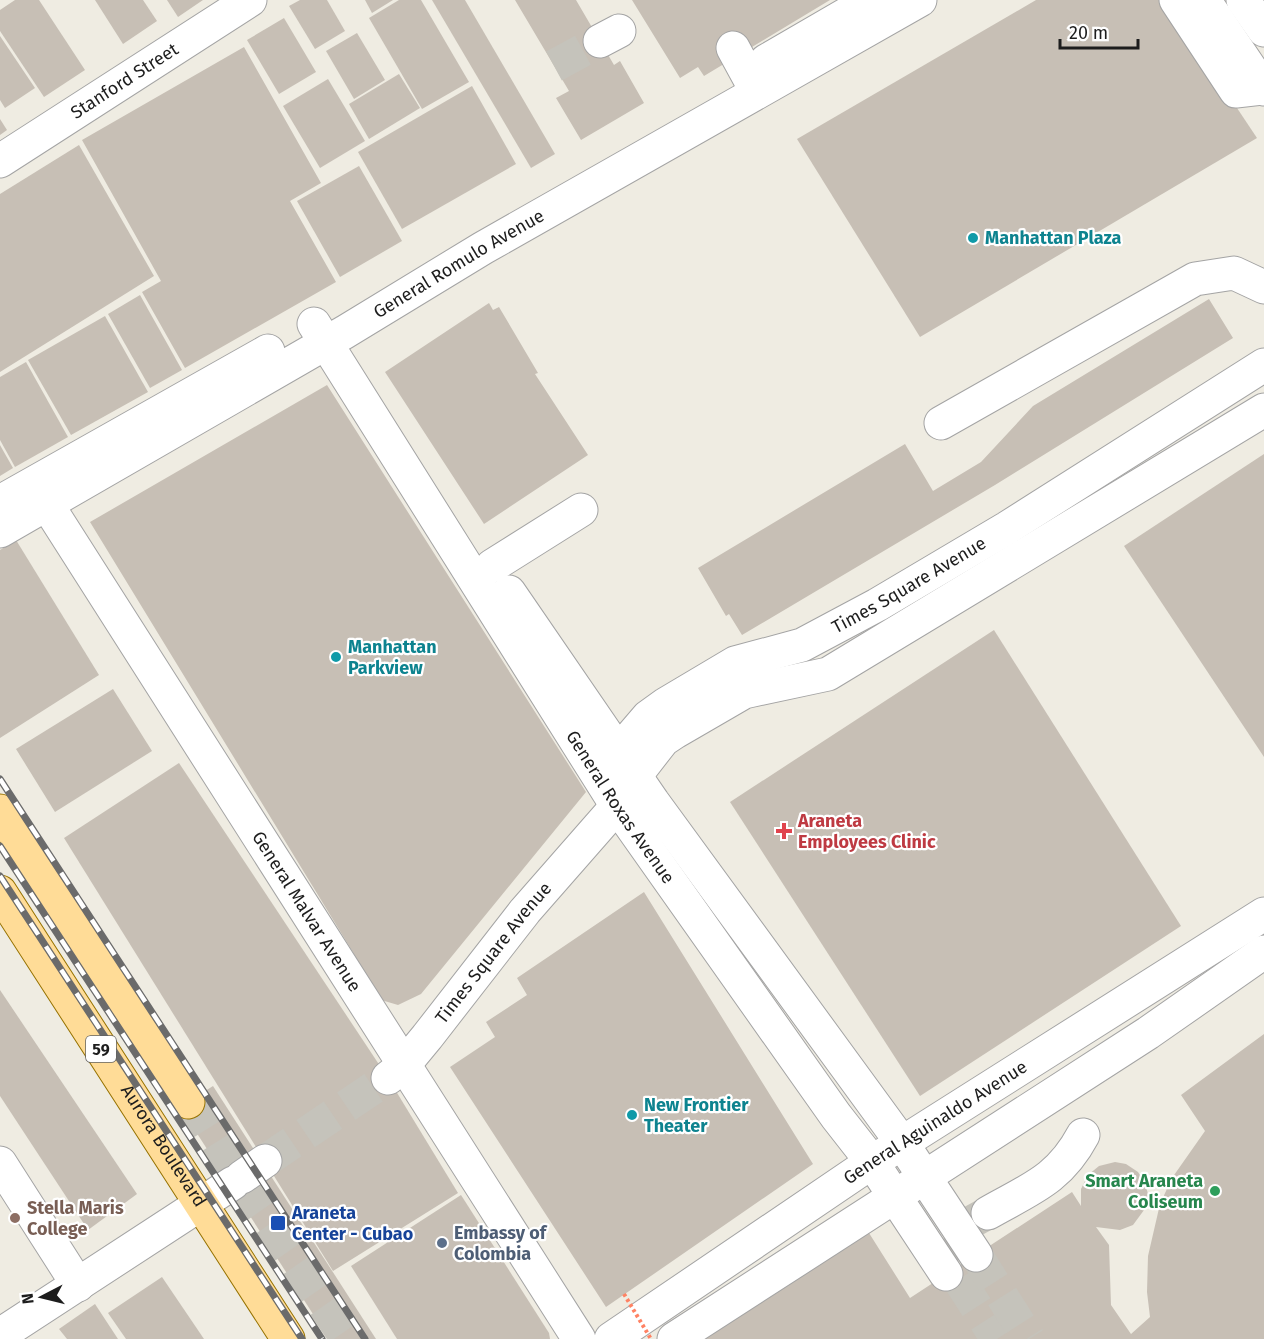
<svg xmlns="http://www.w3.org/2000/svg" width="1264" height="1339" viewBox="0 0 1264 1339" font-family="'Fira Sans',sans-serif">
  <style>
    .building { fill: #c7bfb5 }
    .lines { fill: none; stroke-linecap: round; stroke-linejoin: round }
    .minor-tunnel { stroke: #c5c3bb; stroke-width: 33; stroke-dasharray: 33 16; stroke-linecap: butt }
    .major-tunnel { stroke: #c5c3bb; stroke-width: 33; stroke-dasharray: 33 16; stroke-linecap: butt }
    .minor-casing { stroke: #a4a4a4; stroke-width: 35 }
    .major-casing { stroke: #967200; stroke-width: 35 }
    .minor { stroke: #fff; stroke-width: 33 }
    .major { stroke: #ffdc97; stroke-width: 33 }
    .rail-casing { stroke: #6b6b6b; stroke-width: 7 }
    .rail { stroke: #fff; stroke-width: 4.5; stroke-dasharray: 14; stroke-linecap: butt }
    .path-bridge { stroke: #ff8263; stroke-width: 4; stroke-dasharray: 3 3; stroke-linecap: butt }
    .culture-dot { fill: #0f9aa8; stroke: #fff; stroke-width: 2 }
    .health-dot { fill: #e0444e; stroke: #fff; stroke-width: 2 }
    .leisure-dot { fill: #2e9e5b; stroke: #fff; stroke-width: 2 }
    .education-dot { fill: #8d6e63; stroke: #fff; stroke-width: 2 }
    .transit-dot { fill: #1a4fb4; stroke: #fff; stroke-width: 2 }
    .service-dot { fill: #5c6f8a; stroke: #fff; stroke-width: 2 }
    .labels { text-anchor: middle; stroke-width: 4.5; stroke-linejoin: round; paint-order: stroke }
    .shield { fill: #fff; stroke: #616161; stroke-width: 1.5 }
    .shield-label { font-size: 16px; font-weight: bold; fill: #1d1d1d }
    .street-label { font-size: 18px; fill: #1d1d1d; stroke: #fff }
    .culture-label { font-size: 18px; font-weight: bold; fill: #0d838f; stroke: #fff; text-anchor: start }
    .health-label { font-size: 18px; font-weight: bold; fill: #be3a42; stroke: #fff; text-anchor: start }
    .leisure-label { font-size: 18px; font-weight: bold; fill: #27864d; stroke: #fff; text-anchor: end }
    .education-label { font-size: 18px; font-weight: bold; fill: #785e54; stroke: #fff; text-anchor: start }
    .transit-label { font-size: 18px; font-weight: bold; fill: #164399; stroke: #fff; text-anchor: start }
    .service-label { font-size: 18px; font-weight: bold; fill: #4e5e75; stroke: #fff; text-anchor: start }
  </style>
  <rect width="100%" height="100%" fill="#efece2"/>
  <!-- building -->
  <g class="building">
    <polygon points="15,0 39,0 85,70 44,97 0,31 0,10"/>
    <polygon points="95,0 143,0 157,21 123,44"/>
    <polygon points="167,0 203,0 178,17"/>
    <polygon points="300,0 327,0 345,31 315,49 289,6"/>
    <polygon points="365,0 393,0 372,13"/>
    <polygon points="399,0 421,0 469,82 422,109 369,18"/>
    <polygon points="432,0 465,0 555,154 531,168"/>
    <polygon points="515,0 576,0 614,65 620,61 644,103 581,140 556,98 569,91"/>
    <polygon points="632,0 830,0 704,76 698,67 680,78"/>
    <polygon points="1036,0 1165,0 1257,138 920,337 797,139"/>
    <polygon points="284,18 316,72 279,94 247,40"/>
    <polygon points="357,33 385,80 354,99 326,51"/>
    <polygon points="0,36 35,88 5,108 0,100"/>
    <polygon points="244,47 321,183 290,201 336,282 185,368 142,292 161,281 82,140"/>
    <polygon points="399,74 420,108 369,139 349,104"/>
    <polygon points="328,79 365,141 320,168 283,106"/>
    <polygon points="472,86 516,164 402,229 358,152"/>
    <polygon points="0,119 7,130 0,135"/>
    <polygon points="79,145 154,276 0,372 0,194"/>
    <polygon points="359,166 402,241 340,277 297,201"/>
    <polygon points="140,295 182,370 150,388 108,314"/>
    <polygon points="1209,299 1233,338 995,485 742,635 729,614 726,616 698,568 905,444 933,491 981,462 1033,406"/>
    <polygon points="489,303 493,310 499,307 538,373 535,374 588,455 484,524 385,372"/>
    <polygon points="105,316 148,392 71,435 28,360"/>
    <polygon points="26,362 68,437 15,467 0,440 0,377"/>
    <polygon points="327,385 586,792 421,994 398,1005 371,997 358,982 354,954 90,522"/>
    <polygon points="0,445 13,468 0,476"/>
    <polygon points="1264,454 1264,757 1124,546"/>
    <polygon points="16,540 99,675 0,738 0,550"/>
    <polygon points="994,630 1181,926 920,1096 730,802"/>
    <polygon points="113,689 152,751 55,812 16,749"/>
    <polygon points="179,763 388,1078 458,1193 333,1271 64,838"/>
    <polygon points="644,892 813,1164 606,1307 450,1067 495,1037 486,1022 527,995 517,978"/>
    <polygon points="0,990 137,1194 88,1230 0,1096"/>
    <polygon points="1264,1034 1264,1339 705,1339 869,1233 910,1298 1072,1192 1081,1206 1081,1189 1088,1175 1099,1166 1115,1162 1126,1164 1138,1172 1145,1183 1148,1194 1147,1206 1133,1225 1120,1230 1096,1227 1109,1245 1111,1305 1131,1334 1150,1317 1147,1292 1148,1256 1160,1204 1172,1178 1205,1131 1181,1095"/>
    <polygon points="213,1086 376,1339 329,1339 180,1107"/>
    <polygon points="461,1195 549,1333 550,1339 397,1339 351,1266"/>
    <polygon points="162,1277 204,1339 126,1339 108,1313"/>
    <polygon points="95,1304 118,1339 67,1339 59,1329"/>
  </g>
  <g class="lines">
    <!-- minor-tunnel -->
    <g class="minor-tunnel">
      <polyline points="554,66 600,41"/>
      <polyline points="265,1161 388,1078"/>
      <polyline points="984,1215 937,1241 941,1252 997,1339"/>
      <polyline points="976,1255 1029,1339"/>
    </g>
    <!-- major-tunnel -->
    <polyline class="major-tunnel" points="188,1102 237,1180 347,1339"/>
    <!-- minor casing -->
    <g class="minor-casing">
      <g id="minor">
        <polyline points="1176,0 1236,91 1264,88"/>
        <polyline points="1204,0 1264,89"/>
        <polyline points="1243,0 1264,30"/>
        <polyline points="600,41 619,31"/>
        <polyline points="733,48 757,92"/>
        <polyline points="766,61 871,0"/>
        <path id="s1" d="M0,161L250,0"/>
        <path id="s2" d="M314,324L617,806L836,1116L872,1162L946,1274"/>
        <polyline points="941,423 1195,279 1234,273 1264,287"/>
        <path id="s3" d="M34,484L579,1339"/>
        <polyline points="0,502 268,351"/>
        <path id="s4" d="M0,531L345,332L483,248L920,0"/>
        <polyline points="492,566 581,510"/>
        <polyline points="509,592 653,802 902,1143 976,1255"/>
        <path id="s5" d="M610,773L618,752L648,717L666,704L735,663L802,645L877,605L1007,528L1264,365"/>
        <path id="s6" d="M388,1078L403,1066L427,1037L525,911L617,806L635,776L663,740L675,732L744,692L828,674L1264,410"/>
        <polyline points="0,1163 78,1285"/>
        <polyline points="242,1177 265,1161"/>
        <path d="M988,1213C1030,1189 1059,1180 1083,1135"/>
        <polyline points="0,1335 233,1183"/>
        <path id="s7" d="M611,1339L872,1162L1264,914"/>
        <polyline points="674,1339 1148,1033 1264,952"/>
      </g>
    </g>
    <!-- major casing -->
    <g class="major-casing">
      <g id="major">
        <polyline points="0,811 188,1102"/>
        <path id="s8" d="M0,892L288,1339"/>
      </g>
    </g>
    <!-- minor -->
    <use href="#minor" class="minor"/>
    <!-- major -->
    <use href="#major" class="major"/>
    <!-- rail casing -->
    <g class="rail-casing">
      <g id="rail">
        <polyline points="0,779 365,1339"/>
        <polyline points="0,846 322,1339"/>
        <polyline points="0,876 302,1339"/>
      </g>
    </g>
    <!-- rail -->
    <use href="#rail" class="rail"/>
    <!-- path-bridge -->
    <polyline class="path-bridge" points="624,1294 651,1339"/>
  </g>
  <!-- markers -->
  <g class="culture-dot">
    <circle cx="973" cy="238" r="6"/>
    <circle cx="336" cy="657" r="6"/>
    <circle cx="632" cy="1115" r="6"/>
  </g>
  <path class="health-dot" d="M781 822h6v6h6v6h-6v6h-6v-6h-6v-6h6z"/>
  <circle class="leisure-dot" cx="1215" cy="1191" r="6"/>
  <circle class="education-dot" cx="15" cy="1218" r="6"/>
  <rect class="transit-dot" x="270" y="1215" width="16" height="16" rx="3"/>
  <circle class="service-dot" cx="442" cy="1243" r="6"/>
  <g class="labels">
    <!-- shield labels -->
    <rect class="shield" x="86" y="1036" width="30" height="26" rx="4.5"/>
    <g class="shield-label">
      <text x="101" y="1055">59</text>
    </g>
    <!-- street labels -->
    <g class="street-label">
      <text dy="6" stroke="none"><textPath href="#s1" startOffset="148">Stanford Street</textPath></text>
      <text dy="6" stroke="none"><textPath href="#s4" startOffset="531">General Romulo Avenue</textPath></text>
      <text dy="6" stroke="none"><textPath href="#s5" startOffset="363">Times Square Avenue</textPath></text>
      <text dy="6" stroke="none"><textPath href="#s2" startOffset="572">General Roxas Avenue</textPath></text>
      <text dy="6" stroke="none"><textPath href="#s3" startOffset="507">General Malvar Avenue</textPath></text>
      <text dy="6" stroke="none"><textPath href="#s6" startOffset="164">Times Square Avenue</textPath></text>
      <text dy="6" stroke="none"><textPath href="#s7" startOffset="390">General Aguinaldo Avenue</textPath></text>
      <text dy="6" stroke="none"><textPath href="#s8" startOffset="302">Aurora Boulevard</textPath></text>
    </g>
    <!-- culture labels -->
    <g class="culture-label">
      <text x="985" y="244">Manhattan Plaza</text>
      <text x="348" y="653">Manhattan<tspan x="348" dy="21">Parkview</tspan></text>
      <text x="644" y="1111">New Frontier<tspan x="644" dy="21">Theater</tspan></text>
    </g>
    <!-- health labels -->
    <g class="health-label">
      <text x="798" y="827">Araneta<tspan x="798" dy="21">Employees Clinic</tspan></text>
    </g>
    <!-- leisure labels -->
    <g class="leisure-label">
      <text x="1203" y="1187">Smart Araneta<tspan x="1203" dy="21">Coliseum</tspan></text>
    </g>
    <!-- education labels -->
    <g class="education-label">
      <text x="27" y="1214">Stella Maris<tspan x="27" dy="21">College</tspan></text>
    </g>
    <!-- transit labels -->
    <g class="transit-label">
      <text x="292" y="1219">Araneta<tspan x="292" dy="21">Center - Cubao</tspan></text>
    </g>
    <!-- service labels -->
    <g class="service-label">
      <text x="454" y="1239">Embassy of<tspan x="454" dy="21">Colombia</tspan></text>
    </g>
  </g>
  <!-- north arrow -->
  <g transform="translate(42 1297) rotate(263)" stroke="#ffffff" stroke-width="4.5" paint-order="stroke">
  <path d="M0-4.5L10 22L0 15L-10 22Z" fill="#1d1d1d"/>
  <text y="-9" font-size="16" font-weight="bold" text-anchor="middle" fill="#1d1d1d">N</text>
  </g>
  <!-- scale -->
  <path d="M1060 39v9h78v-9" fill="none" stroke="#1d1d1d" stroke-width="3"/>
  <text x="1069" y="39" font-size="18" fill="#1d1d1d" stroke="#ffffff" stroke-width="4.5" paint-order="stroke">20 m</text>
</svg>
